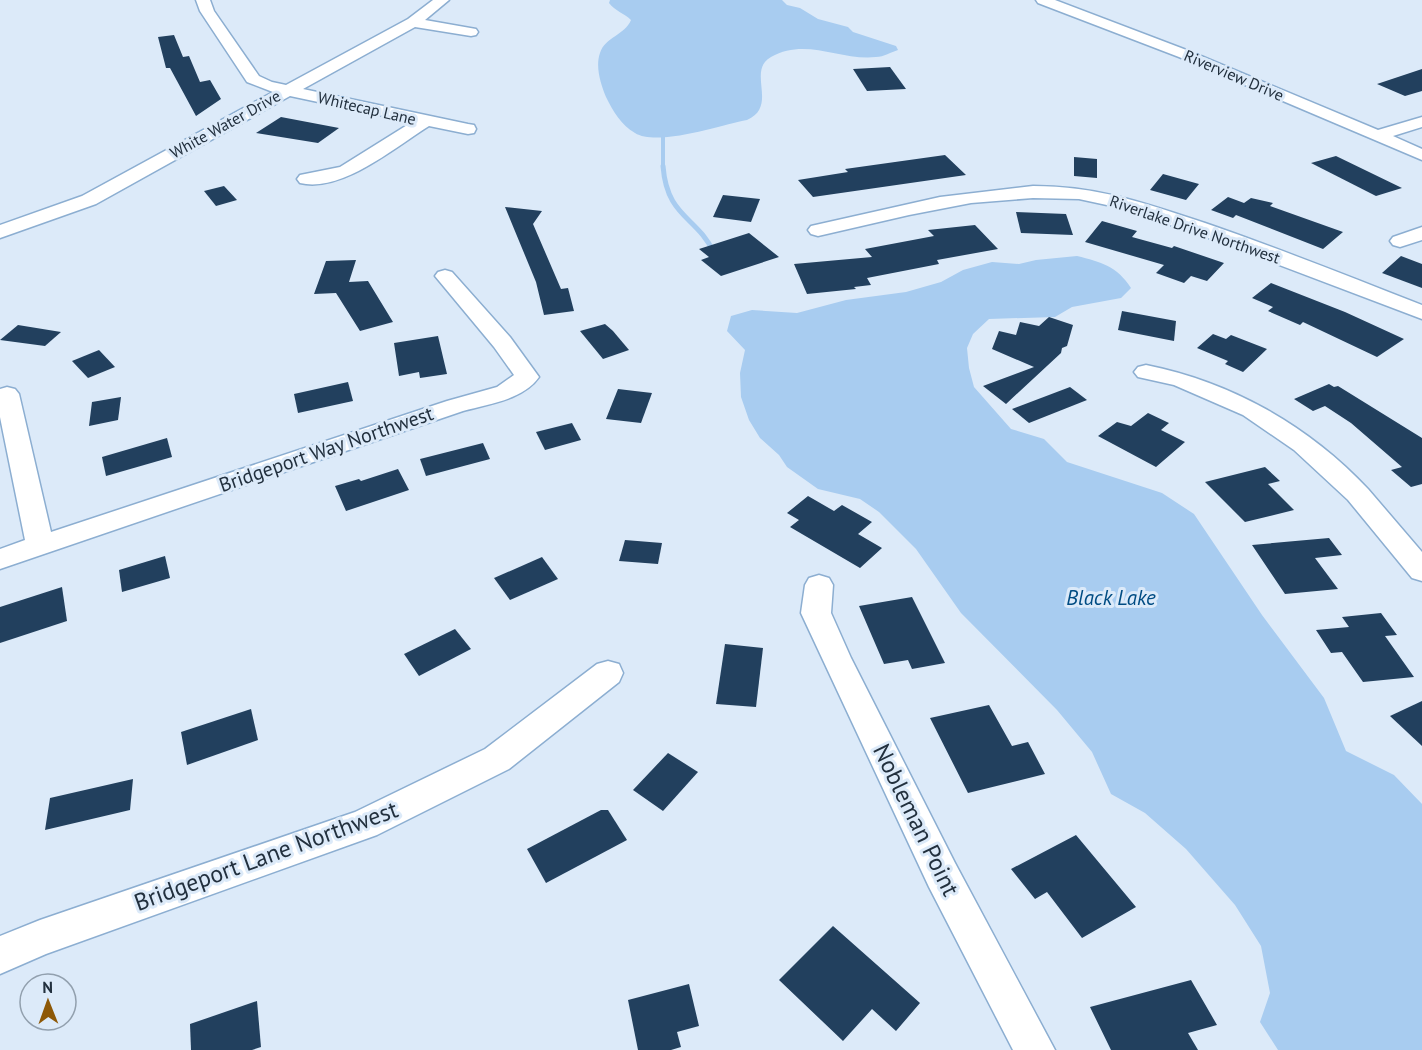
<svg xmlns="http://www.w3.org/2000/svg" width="1422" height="1050" viewBox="0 0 1422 1050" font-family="'PT Sans',sans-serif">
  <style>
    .water { fill: #a8ccf0 }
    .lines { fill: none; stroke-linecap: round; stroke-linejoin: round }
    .stream-far1 { stroke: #a8ccf0; stroke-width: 4 }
    .stream { stroke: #a8ccf0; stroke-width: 5 }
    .building { fill: #22405e }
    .street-casing { stroke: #8caed1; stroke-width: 3 }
    .street { fill: #fff; fill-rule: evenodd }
    .labels { text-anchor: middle; stroke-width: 6; stroke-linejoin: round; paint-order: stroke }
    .far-street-label { font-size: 16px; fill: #22303e; stroke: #dceaf9 }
    .street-label { font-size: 20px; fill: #22303e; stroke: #dceaf9 }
    .water-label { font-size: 21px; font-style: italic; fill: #004c83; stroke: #dceaf9 }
    .near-street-label { font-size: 24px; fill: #22303e; stroke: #dceaf9 }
  </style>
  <rect width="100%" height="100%" fill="#dceaf9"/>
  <!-- water -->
  <g class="water">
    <path d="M610,0H782L787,5L800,8L818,19L848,27L853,32L896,46L898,50C891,52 884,57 876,57C840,61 806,37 771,57C746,71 779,106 747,120C721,125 657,147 635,133C621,125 613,111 606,97C601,85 595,67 600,53C605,37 625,35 631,20C624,13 615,11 609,3Z"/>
    <path d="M1077,256C1101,262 1117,266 1131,288L1121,298L1072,307L1055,317L989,319L973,334L967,348L969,368L974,387L1011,429L1044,439L1067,462L1162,493L1194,514L1262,615L1324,698L1346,751L1394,775L1422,804V1050H1278L1260,1022L1270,993L1261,946L1235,905L1186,849L1145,813L1111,794L1092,752L1057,710L961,613L916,549L879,512L860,499L818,489L787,467L779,455L760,438L749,420L741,397L740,373L745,350L727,331L731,316L752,310L797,313L846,300L906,292L941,282L963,270L992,262L1019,264L1036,260Z"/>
  </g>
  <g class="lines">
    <!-- stream-far1 -->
    <polyline class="stream-far1" points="663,137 663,168"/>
    <!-- stream -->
    <path class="stream" d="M663,166C667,218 697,216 714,253"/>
  </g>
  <!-- building -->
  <g class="building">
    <polygon points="174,35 183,57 189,56 200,82 210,80 221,99 196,116 170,68 166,68 158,37"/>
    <polygon points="890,67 906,89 867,91 853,69"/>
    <polygon points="1422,69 1422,91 1405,96 1377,84"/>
    <polygon points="281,117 339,128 318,143 256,133"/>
    <polygon points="945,155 966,175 813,197 798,180 848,172 845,169"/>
    <polygon points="1336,156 1402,188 1376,196 1311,163"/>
    <polygon points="1074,157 1097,159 1097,178 1074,176"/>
    <polygon points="1163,174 1199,184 1186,200 1150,190"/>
    <polygon points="224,186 237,200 216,206 204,191"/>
    <polygon points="723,195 760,199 751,222 713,217"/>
    <polygon points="1228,197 1244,203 1251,198 1273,203 1270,206 1343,232 1323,249 1236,215 1233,218 1211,210"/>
    <polygon points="505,207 542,211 533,224 561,289 568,288 574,311 544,315 536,282"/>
    <polygon points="1016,212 1066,214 1073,235 1021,233"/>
    <polygon points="1102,221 1137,231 1132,237 1172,248 1174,246 1224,263 1207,281 1191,276 1184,283 1156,273 1164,265 1085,242"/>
    <polygon points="975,225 998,249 937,260 939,264 867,278 871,285 854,287 856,289 807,294 794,264 872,257 865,249 934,236 928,230"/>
    <polygon points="749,233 779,257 721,276 701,260 709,257 699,249"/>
    <polygon points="1401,256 1422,264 1422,288 1382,273"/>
    <polygon points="356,260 349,282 368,281 393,322 360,331 336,293 314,294 326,261"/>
    <polygon points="1271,283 1345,312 1404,339 1377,357 1303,322 1300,325 1268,311 1273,307 1252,298"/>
    <polygon points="1122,311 1176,321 1174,341 1118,330"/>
    <polygon points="1049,317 1073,325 1067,346 1062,348 1061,353 1006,404 983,386 1034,367 992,349 999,331 1016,335 1020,322 1039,326"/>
    <polygon points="605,324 613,331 629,350 603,359 580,331"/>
    <polygon points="18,325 61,332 45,346 0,340"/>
    <polygon points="1213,334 1226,339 1231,335 1267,349 1243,372 1225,364 1228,361 1197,348"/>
    <polygon points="438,336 447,374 420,378 419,372 399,376 394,343"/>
    <polygon points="99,350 115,367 88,378 72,361"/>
    <polygon points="348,382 353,401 298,413 294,394"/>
    <polygon points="1329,384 1334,387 1338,386 1422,438 1422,484 1411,487 1391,470 1402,467 1351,423 1325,406 1313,411 1294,399"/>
    <polygon points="1070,387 1087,400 1029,423 1012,409"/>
    <polygon points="618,389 652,393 641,423 606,419"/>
    <polygon points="121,397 118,420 89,426 92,402"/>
    <polygon points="1148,413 1169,423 1161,430 1185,442 1156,467 1098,436 1117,422 1131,426"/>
    <polygon points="572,423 581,440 545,450 536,432"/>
    <polygon points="167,438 172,457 106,476 102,457"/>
    <polygon points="483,443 490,459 426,476 420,459"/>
    <polygon points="1265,467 1280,481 1268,484 1294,510 1245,522 1205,482"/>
    <polygon points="398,469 409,490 346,511 335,486 359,479 361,481"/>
    <polygon points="808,496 834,511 842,505 872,522 858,534 882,548 860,568 790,527 799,520 787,513"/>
    <polygon points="1329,538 1342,555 1315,558 1338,589 1285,594 1252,545"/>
    <polygon points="625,540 662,543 658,564 619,561"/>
    <polygon points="165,556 170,578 122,592 119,570"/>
    <polygon points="542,557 558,579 510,600 494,578"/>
    <polygon points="62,587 67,621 0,643 0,607"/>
    <polygon points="912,597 945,663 912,669 908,660 884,664 859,606"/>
    <polygon points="1381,613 1397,635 1385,636 1414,677 1363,682 1342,652 1331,653 1316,630 1349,627 1342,617"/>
    <polygon points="455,629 471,649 419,676 404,654"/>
    <polygon points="725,644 763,648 756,707 716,704"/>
    <polygon points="1422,701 1422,746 1390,716"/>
    <polygon points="989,705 1012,746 1028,742 1045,774 968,793 930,718"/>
    <polygon points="251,709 258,740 187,765 181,732"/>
    <polygon points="668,753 698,772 663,811 633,790"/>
    <polygon points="133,779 130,810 45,830 50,798"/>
    <polygon points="601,810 608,810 627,840 546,883 527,849"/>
    <polygon points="1076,835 1136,907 1082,938 1047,892 1035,899 1011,869"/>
    <polygon points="833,926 920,1003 896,1031 872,1009 843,1041 779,980"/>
    <polygon points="1191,980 1217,1025 1188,1033 1198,1050 1111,1050 1090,1007"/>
    <polygon points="689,984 699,1026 677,1032 681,1047 671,1050 638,1050 628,1000"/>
    <polygon points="257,1001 261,1047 252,1050 191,1050 190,1024"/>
  </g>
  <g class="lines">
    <!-- street casing -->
    <g class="street-casing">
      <g id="street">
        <path d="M196,0H210L214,11L259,76L272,82L286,85L408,19L433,0H449L425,20L476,29L478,32L476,35L471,36L415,27L303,89L468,124L474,125L476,129L474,133L468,134L429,126C395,147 342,193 300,183L297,179L300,175L340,167L412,122L290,96L96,204L0,238V225L82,196L273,92L247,82L200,11Z"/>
        <polygon points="1036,0 1055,0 1189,51 1378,130 1422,117 1422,127 1393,136 1422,149 1422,160 1179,57 1038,3"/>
        <path d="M1033,186C1097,186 1145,203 1205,223C1278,248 1350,277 1422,305V319L1203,236L1116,207L1079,199L1033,198L971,203L909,215L818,236L811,234L808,230L811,226L940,197Z"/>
        <polygon points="1422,227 1422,240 1400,247 1393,245 1390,241 1393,237"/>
        <path d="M445,270L452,272L510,337L539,377C523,400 488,404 463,411L0,569V549L25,540L0,417V389L7,387L15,389L19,394L51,532L447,401L497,387L514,375L494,347L435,276L438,272Z"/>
        <path d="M1146,365C1231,382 1308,425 1368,489C1386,510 1404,531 1422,552V581L1412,578L1348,500L1294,450L1243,415L1174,385L1138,377L1134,372L1138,367Z"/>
        <polygon points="819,575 829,578 833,585 831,613 851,658 955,863 1055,1050 1013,1050 929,887 801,613 805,585 809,578"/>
        <polygon points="608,661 619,664 623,673 619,682 509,769 377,835 46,954 0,974 0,936 40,920 355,812 485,749 597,664"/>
      </g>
    </g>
    <!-- street -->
    <use href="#street" class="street"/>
  </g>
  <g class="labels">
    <!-- far-street labels -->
    <g class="far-street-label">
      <text transform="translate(1234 75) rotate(23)" y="6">Riverview Drive</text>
      <text transform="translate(367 108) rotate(13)" y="6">Whitecap Lane</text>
      <text transform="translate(225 124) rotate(-29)" y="6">White Water Drive</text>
      <text transform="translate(1195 229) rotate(19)" y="6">Riverlake Drive Northwest</text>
    </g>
    <!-- street labels -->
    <g class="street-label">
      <text transform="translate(326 449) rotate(-19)" y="7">Bridgeport Way Northwest</text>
    </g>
    <!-- water labels -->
    <g class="water-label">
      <text x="1111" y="605">Black Lake</text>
    </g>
    <!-- near-street labels -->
    <g class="near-street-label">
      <text transform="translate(916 820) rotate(64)" y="8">Nobleman Point</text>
      <text transform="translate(266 856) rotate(-20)" y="8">Bridgeport Lane Northwest</text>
    </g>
  </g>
  <!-- north arrow -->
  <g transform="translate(48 1002) rotate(359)"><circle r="28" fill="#dceaf9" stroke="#92a0ae" stroke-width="1.5"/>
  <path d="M0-4.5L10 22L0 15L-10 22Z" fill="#8d5807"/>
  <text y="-9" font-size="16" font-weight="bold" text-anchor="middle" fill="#22303e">N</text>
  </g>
</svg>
